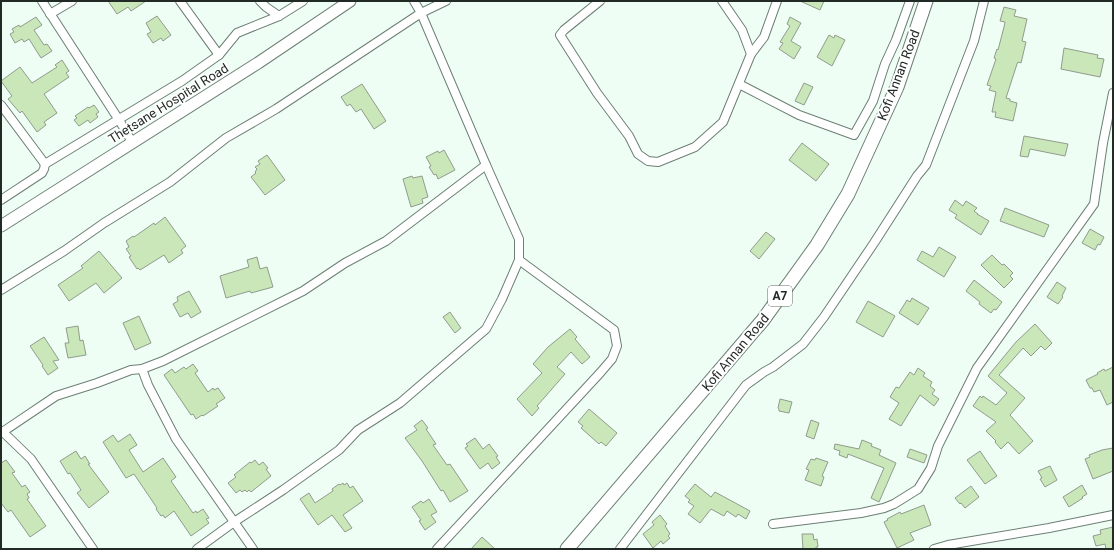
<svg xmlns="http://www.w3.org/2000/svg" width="1114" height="550" viewBox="0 0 1114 550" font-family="Roboto,sans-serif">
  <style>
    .building { fill: #cae7ba; stroke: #919c8c }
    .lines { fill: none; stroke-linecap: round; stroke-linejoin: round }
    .street-casing { stroke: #6d7f75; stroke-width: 10 }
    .secondary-casing { stroke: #6d7f75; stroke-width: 13 }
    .primary-casing { stroke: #6d7f75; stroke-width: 15 }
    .street { stroke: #fff; stroke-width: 8 }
    .secondary { stroke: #fff; stroke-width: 11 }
    .primary { stroke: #fff; stroke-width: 13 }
    .labels { text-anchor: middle; stroke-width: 4; stroke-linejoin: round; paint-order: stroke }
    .shield { fill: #fff; stroke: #646a67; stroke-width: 1 }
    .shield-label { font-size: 12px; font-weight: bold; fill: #222a26 }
    .street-label { font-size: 13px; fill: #222a26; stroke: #fff }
  </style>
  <rect width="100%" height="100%" fill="#eefef5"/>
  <!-- building -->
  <g class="building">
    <polygon points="108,1 146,1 131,11 128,7 117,14"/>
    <polygon points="800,1 824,1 820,10"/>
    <polygon points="1004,7 1016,10 1014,16 1027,19 1022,41 1026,42 1021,63 1018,62 1017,64 1006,98 1010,99 1010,101 1017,103 1013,121 995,117 996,112 992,112 996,92 989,90 991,86 987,85 996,59 994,58 997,49 998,50 1004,27 1005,22 1000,21"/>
    <polygon points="157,16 171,35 163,41 161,38 153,43 147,34 151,32 146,23"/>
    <polygon points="36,17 42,25 34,30 44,45 47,44 52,51 41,58 29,39 24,42 22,39 15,43 10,34 14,32 12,29 19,25 20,27"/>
    <polygon points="790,17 801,23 791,41 801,47 794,59 779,49 783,43 780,42 790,26 787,24"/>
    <polygon points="829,35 834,38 835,35 845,40 832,66 817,57"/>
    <polygon points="1064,48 1098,55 1097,58 1104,59 1100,77 1061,69"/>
    <polygon points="62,60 69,71 66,73 69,77 44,94 57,113 44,122 46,125 37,132 22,111 20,113 8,99 12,96 1,81 20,67 32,83 57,67 55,65"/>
    <polygon points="804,83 813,87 804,105 795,101"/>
    <polygon points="362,84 386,121 374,129 361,109 356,112 350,104 347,106 341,97"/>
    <polygon points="94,105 99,112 96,114 98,117 90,123 88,120 79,126 74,120 77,118 75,116 88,107 89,108"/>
    <polygon points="1024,136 1068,144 1065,156 1030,149 1028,157 1020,156"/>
    <polygon points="802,143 829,164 816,181 789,160"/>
    <polygon points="444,150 455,170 438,179 436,174 434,175 429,167 431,166 426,157 438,151 439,153"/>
    <polygon points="267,155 285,180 265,195 251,177 256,173 255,172 257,169 255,167 260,164 258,161"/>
    <polygon points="412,176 413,178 422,176 428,197 422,199 423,203 411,207 403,179"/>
    <polygon points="955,200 963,206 966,201 977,208 974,211 978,214 977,214 989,221 981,235 955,218 957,215 949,210"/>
    <polygon points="1005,208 1049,225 1044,237 1000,221"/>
    <polygon points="165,217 186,246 181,250 183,253 169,263 164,255 140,270 138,268 137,269 129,257 131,256 126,249 129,247 126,241 133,236 134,237 154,223 155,225"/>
    <polygon points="1090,229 1104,237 1100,245 1098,244 1095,250 1082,243"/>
    <polygon points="766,232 775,239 759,259 750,251"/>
    <polygon points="939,247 956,257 944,277 917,260 922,251 933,257"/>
    <polygon points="99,251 122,278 104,293 96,283 69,301 58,285 83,268 81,266"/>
    <polygon points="992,255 1002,265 1004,264 1013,273 1010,276 1013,279 1004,288 981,265"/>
    <polygon points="257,257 260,269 267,267 273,287 251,293 250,291 226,298 220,276 249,267 247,260"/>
    <polygon points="974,280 1002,302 996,310 994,309 991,313 979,304 980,302 966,291"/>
    <polygon points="1057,282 1066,288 1062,296 1063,297 1058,304 1047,297"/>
    <polygon points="189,291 201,312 191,318 188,313 180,317 173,304 178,301 177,297"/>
    <polygon points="912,298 929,308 918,325 899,313 907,300 910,302"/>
    <polygon points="868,301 895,316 883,337 856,322"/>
    <polygon points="450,312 461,328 455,333 443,317"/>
    <polygon points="139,316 151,343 135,350 123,323"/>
    <polygon points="1035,324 1052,343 1045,350 1041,346 1031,356 1023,348 999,375 1025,398 1010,415 1033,441 1019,454 1008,442 1001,449 995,442 996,441 986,431 996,422 973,406 980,396 982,398 983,396 996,405 1007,393 988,376 1016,342"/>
    <polygon points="78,326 80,341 83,340 86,355 68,358 65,343 69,343 66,328"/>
    <polygon points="570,329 577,337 575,339 590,357 582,364 571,352 557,367 565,374 537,406 539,408 532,416 517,399 542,373 533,364 548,347"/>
    <polygon points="44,337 59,360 53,361 58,368 48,375 42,366 43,365 30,346"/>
    <polygon points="193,364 198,371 195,373 208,392 213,388 214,390 218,388 225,398 216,404 218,406 203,416 202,415 196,419 193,414 191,415 164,375 172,369 175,373 184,367 186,369"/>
    <polygon points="1113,367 1113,402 1107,405 1100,390 1094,392 1092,388 1090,388 1086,380 1098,374 1097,373 1104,369 1105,371"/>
    <polygon points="918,368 925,373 923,376 932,382 930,386 935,390 932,394 939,399 934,406 920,395 901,426 889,419 899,403 890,397 896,387 899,388 910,372 914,375"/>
    <polygon points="780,399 792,402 789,413 779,411 779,409 778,408"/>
    <polygon points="589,409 617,433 606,446 601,442 599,444 581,428 583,426 578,422"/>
    <polygon points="422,420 428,428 426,429 436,444 433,445 447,465 450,464 468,491 450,502 443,490 441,491 422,461 405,438 417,430 414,426"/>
    <polygon points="811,420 819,423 814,439 806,436"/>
    <polygon points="130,434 137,445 129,450 143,472 163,458 176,477 171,481 193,513 196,511 197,513 203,509 209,518 206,519 209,523 191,536 174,511 165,518 163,515 161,516 156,509 157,508 134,474 126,478 103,442 113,435 118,442"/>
    <polygon points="475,438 483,449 489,444 498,456 496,457 500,463 492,469 488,463 480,469 465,448 468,446 466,444"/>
    <polygon points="862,440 872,444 871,446 881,450 879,455 896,463 879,502 871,498 884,468 848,454 847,458 839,455 840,451 834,449 835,444 859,449"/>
    <polygon points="1113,448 1113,471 1093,479 1085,459 1090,457 1089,455 1102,450"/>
    <polygon points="910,449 927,455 924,463 907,457"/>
    <polygon points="76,451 81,459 85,456 90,464 88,464 109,492 89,508 77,493 81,490 70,473 68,474 60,461"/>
    <polygon points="980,451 997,476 985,484 967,460"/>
    <polygon points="816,458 828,462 822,476 824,477 821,486 805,480 809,470 806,469 811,459 815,460"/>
    <polygon points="6,460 15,472 12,473 22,487 25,485 30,492 27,494 29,498 27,499 46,526 30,537 11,510 8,512 1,503 1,463"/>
    <polygon points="255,460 259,465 263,462 268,468 266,469 271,476 251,492 249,490 247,492 245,490 242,492 240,490 236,493 228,483 236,477 234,475 250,462 251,463"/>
    <polygon points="1050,466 1057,480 1045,487 1040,479 1042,478 1038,471"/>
    <polygon points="343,483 344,485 347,483 350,488 353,486 363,501 343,515 352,528 345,532 332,515 318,525 300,499 309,493 315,503 333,491 332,489 339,484 340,485"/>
    <polygon points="695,484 711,497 715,492 750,511 746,519 738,514 736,517 727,511 724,516 711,509 700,523 688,514 694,506 688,502 690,500 685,496"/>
    <polygon points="1082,485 1087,494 1082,497 1083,498 1069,507 1063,497"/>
    <polygon points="971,486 979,497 965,508 961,503 960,504 955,498"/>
    <polygon points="429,499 437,512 431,515 436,522 425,530 419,521 421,520 412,507 421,501 423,503"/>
    <polygon points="924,505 931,525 910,533 914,540 897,548 884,522 888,520 887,519 900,512 901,514"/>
    <polygon points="660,515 667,524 665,526 670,534 668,536 670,538 663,544 661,541 653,548 643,534 654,525 652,522"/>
    <polygon points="1113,527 1113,549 1106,549 1105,544 1096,546 1093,536 1101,534 1100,530"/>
    <polygon points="802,534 813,534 814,540 817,539 818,547 816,547 816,549 803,549"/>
    <polygon points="482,537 495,549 471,549"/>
  </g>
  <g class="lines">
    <!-- street casing -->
    <g class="street-casing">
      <g id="street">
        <polyline points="42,1 119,120 132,142"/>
        <polyline points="180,1 219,55"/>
        <polyline points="260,1 266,7 279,16"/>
        <polyline points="600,1 564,30 560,35 597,93 629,136 638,154 648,161 658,162 695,147 723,122 751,54 742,30 722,1"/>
        <polyline points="50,14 72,1"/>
        <polyline points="751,54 764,37 777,1"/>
        <polyline points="739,84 799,115 854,135 873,101 885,64 896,40 910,1"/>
        <polyline points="1,105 45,164"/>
        <polyline points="1,200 42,173 44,169 45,164 182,81 219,55 237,33 279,16 303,1"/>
        <polyline points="1,290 64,251 104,223 170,182 226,138 276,109 421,13 446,1"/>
        <polyline points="142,369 148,385 176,439 253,549"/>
        <polyline points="3,432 31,459 93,549"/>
        <polyline points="1,433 56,396 97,383 131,370 142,369 163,361 303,291 345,263 386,241 486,165 421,13 414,1"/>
        <polyline points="773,524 861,513 884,508 894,504 918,489 931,468 938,446 977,368 1094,204 1103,143 1113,93"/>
        <polyline points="197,549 234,522 283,490 339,450 358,430 400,403 486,329 502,299 519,260 519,239 486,165"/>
        <polyline points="437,549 600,373 612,359 617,346 614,330 519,260"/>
        <polyline points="620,549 746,385 764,372 773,367 803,344 824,317 874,243 917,176 926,165 974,41 984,1"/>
        <polyline points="934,549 948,545 1049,528 1113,515"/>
      </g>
    </g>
    <!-- secondary casing -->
    <g class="secondary-casing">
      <polyline id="secondary" points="1,226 258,63 350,1"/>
    </g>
    <!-- primary casing -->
    <g class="primary-casing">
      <polyline id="primary" points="567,549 763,320 817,245 848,194 897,87 926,1"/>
    </g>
    <!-- street -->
    <use href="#street" class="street"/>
    <!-- secondary -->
    <use href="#secondary" class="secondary"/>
    <!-- primary -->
    <use href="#primary" class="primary"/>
  </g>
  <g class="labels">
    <!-- shield labels -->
    <rect class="shield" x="768" y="286" width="24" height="20" rx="3"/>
    <g class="shield-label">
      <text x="780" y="300">A7</text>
    </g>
    <!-- street labels -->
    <g class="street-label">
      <text transform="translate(898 75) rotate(-69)" y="5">Kofi Annan Road</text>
      <text transform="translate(168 103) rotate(-32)" y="5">Thetsane Hospital Road</text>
      <text transform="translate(735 352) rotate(-50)" y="5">Kofi Annan Road</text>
    </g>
  </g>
  <!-- border -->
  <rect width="1114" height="550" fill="none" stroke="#222a26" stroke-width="4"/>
</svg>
